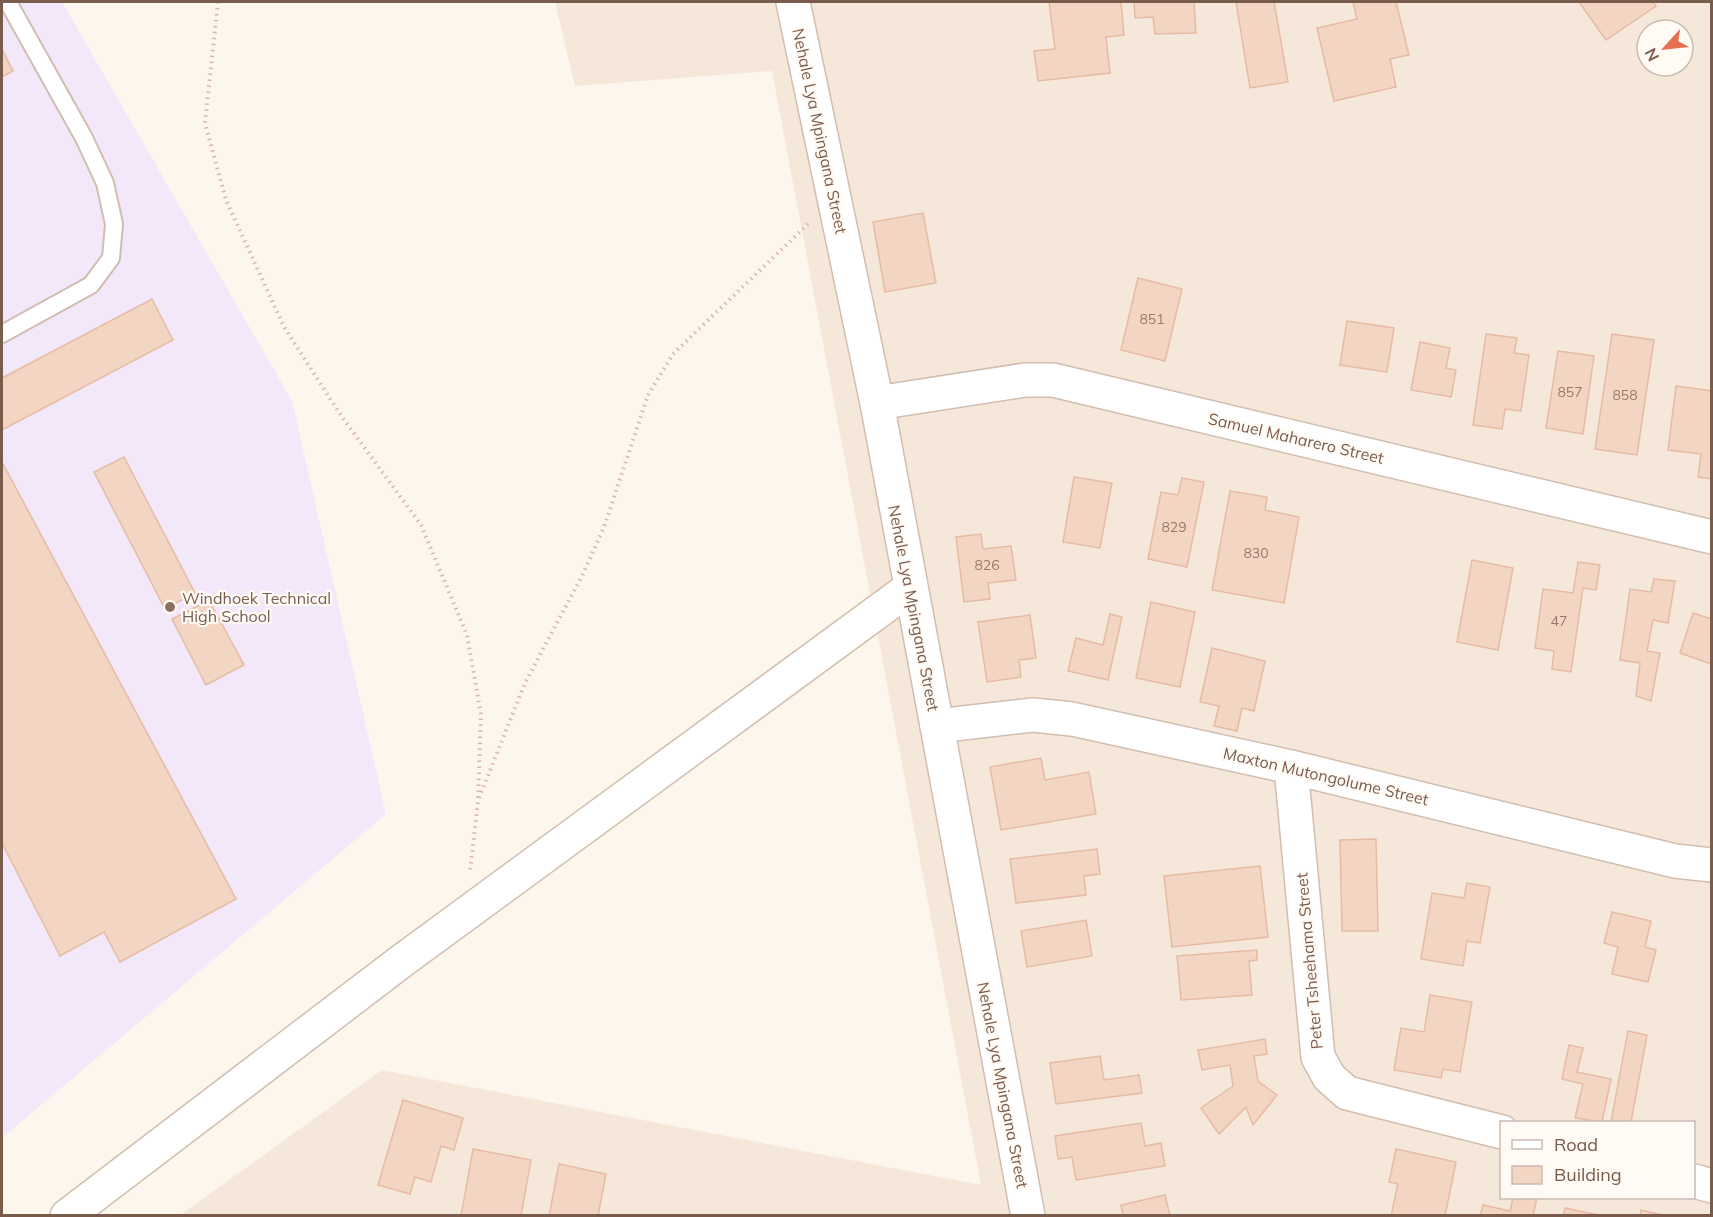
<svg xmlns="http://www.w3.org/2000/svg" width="1713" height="1217" viewBox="0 0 1713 1217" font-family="Mulish,sans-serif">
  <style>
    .residential { fill: #f5e8da; fill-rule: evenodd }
    .education { fill: #f3e8fa }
    .building { fill: #f3d5c3; stroke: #e6bba3; stroke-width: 1.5 }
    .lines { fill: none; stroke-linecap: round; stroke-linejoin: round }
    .lane-casing { stroke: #d1beb0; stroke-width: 20 }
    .street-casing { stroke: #d1beb0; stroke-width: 36 }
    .path { stroke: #d9b8a5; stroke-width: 4; stroke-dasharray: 1.5 4.5; stroke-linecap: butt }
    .lane { stroke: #fff; stroke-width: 16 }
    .street { stroke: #fff; stroke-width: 33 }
    .education-dot { fill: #8d6e63; stroke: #fffaf3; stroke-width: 2 }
    .labels { text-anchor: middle; stroke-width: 4.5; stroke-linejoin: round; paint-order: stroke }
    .number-label { font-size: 14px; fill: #987a6a }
    .street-label { font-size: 16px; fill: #7a5c4d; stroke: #fffaf3 }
    .education-label { font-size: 16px; fill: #785e54; stroke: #fffaf3; text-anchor: start }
  </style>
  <rect width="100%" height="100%" fill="#fdf6ec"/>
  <!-- residential -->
  <path class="residential" d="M555,2H1711V1215L179,1216L382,1070L981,1185L772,71L575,86ZM1647,30H1683V66H1647ZM1502,1122H1694V1198H1502Z"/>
  <!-- education -->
  <polygon class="education" points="2,2 62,2 292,401 386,814 2,1138"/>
  <!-- building -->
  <g class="building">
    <polygon points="1049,2 1121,2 1124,35 1106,37 1110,73 1038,81 1034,51 1055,49"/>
    <polygon points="1134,2 1194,2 1196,33 1155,34 1153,17 1135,18"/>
    <polygon points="1236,2 1274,2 1288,82 1250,88"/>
    <polygon points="1353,2 1396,2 1409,55 1390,59 1396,87 1334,101 1317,28 1357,19"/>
    <polygon points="1579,2 1653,2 1656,6 1606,40"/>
    <polygon points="2,49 13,71 2,77"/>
    <polygon points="923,213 936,283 885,292 873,222"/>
    <polygon points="1138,278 1182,289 1165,361 1121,350"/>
    <polygon points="152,299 173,340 2,430 2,378"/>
    <polygon points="1347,321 1394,328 1387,372 1340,365"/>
    <polygon points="1486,334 1517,338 1514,353 1529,355 1521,411 1505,409 1502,429 1473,425"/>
    <polygon points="1612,334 1654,340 1637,455 1595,449"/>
    <polygon points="1420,342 1450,348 1446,368 1456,370 1451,397 1411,390"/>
    <polygon points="1558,351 1594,356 1583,434 1546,428"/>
    <polygon points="1676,386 1712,391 1712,479 1698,477 1701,454 1668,450"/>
    <polygon points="124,457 195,593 165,609 94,472"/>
    <polygon points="2,462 236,899 120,962 104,932 60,956 2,843"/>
    <polygon points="1074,477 1112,483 1100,548 1063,542"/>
    <polygon points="1182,478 1204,482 1187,567 1148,559 1161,492 1178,495"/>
    <polygon points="1230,491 1267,497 1265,510 1299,517 1284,603 1212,590"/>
    <polygon points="981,534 983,549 1011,546 1016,580 988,583 990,599 964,602 956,537"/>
    <polygon points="1472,560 1513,568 1498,650 1457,642"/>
    <polygon points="1578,562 1600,565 1596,590 1583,588 1571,672 1552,669 1554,651 1535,648 1543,589 1573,593"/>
    <polygon points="1654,579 1675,581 1668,623 1653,620 1647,651 1660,653 1651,701 1636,696 1640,663 1620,660 1630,589 1651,592"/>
    <polygon points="209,600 244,665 206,685 172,619"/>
    <polygon points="1151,602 1195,612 1180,687 1136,678"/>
    <polygon points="1693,613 1712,619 1711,664 1680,653"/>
    <polygon points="1110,614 1122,617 1108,680 1068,671 1076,638 1103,645"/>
    <polygon points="1030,615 1036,658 1019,660 1021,677 987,682 978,622"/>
    <polygon points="1212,648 1265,661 1254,711 1242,708 1237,731 1214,726 1219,706 1200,702"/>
    <polygon points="1041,758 1045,780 1089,772 1096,814 1001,830 990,767"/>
    <polygon points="1376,839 1378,931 1342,931 1340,840"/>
    <polygon points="1097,849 1100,874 1084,876 1086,895 1016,903 1010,859"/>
    <polygon points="1260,866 1268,937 1172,947 1164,876"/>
    <polygon points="1467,883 1490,887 1480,943 1467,941 1463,966 1421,959 1432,893 1464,898"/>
    <polygon points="1612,912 1651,921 1645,947 1656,950 1648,982 1612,974 1618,947 1604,943"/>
    <polygon points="1086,920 1092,956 1027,967 1021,931"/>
    <polygon points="1257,950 1257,960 1249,961 1252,995 1181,1000 1177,956"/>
    <polygon points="1430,995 1472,1002 1460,1072 1443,1069 1441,1078 1394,1070 1401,1028 1424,1032"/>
    <polygon points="1628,1031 1647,1035 1631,1122 1611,1122"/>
    <polygon points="1265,1039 1267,1054 1254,1056 1258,1081 1277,1095 1253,1125 1246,1107 1219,1134 1201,1108 1233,1086 1230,1065 1202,1070 1198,1050"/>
    <polygon points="1569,1045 1583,1048 1577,1072 1611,1079 1602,1122 1575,1118 1583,1084 1562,1079"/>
    <polygon points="1100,1056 1104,1080 1139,1075 1142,1093 1056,1104 1050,1063"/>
    <polygon points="403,1100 463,1118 454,1150 441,1146 431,1182 415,1177 410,1194 378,1185"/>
    <polygon points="1141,1123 1145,1146 1161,1143 1165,1166 1076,1180 1072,1157 1058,1159 1055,1136"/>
    <polygon points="473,1149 531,1160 521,1216 461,1216"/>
    <polygon points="1396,1149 1456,1162 1445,1216 1391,1216 1398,1184 1389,1182"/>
    <polygon points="559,1164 606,1174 598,1216 549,1216"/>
    <polygon points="1165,1195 1170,1216 1123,1216 1121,1205"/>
    <polygon points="1513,1198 1537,1198 1533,1216 1480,1216 1483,1205 1510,1211"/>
    <polygon points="1565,1208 1603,1216 1563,1216"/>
    <polygon points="1641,1210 1667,1216 1640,1216"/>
  </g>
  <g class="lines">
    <!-- lane casing -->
    <g class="lane-casing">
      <polyline id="lane" points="2,334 91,285 111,258 114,224 105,183 84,138 8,2"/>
    </g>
    <!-- street casing -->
    <g class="street-casing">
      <g id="street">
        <polyline points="793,2 877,403 1028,1216"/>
        <polyline points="877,403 1025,380 1053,380 1712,537"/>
        <polyline points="937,726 1033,715 1072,719 1291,767 1675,861 1712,865"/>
        <polyline points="1291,767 1318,1057 1329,1077 1347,1093 1502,1132"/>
        <polyline points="1694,1181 1712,1186"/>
        <polyline points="67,1216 403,960 910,588"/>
      </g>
    </g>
    <!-- path -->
    <g class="path">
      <polyline points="218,2 205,123 226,200 284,327 342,417 421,525 467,635 481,714 478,801 470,872"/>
      <polyline points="479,798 525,683 583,574 604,527 648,395 673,354 808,224"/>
    </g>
    <!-- lane -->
    <use href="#lane" class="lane"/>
    <!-- street -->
    <use href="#street" class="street"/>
  </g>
  <!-- markers -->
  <circle class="education-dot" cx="170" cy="607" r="6"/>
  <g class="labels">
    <!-- number labels -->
    <g class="number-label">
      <text x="1152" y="324">851</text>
      <text x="1570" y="397">857</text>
      <text x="1625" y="400">858</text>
      <text x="1174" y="532">829</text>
      <text x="1256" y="558">830</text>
      <text x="987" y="570">826</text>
      <text x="1559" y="626">47</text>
    </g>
    <!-- street labels -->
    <g class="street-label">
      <text transform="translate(820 131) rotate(78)" y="6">Nehale Lya Mpingana Street</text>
      <text transform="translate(1296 438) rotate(13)" y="6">Samuel Maharero Street</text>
      <text transform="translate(914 608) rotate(79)" y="6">Nehale Lya Mpingana Street</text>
      <text transform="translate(1326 776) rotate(13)" y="6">Maxton Mutongolume Street</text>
      <text transform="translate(1309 961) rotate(-95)" y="6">Peter Tsheehama Street</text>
      <text transform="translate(1003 1085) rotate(79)" y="6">Nehale Lya Mpingana Street</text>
    </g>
    <!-- education labels -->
    <g class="education-label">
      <text x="182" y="604">Windhoek Technical<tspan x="182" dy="18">High School</tspan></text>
    </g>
  </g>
  <!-- border -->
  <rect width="1713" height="1217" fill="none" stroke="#7a5c4d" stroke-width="6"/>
  <!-- legend -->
  <rect x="1500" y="1121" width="195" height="78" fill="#fffaf3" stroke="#cabbb1" stroke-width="1.5"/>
  <rect x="1512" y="1140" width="30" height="9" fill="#ffffff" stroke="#cabbb1" stroke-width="1.5"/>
  <text x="1554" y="1151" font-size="18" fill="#7a5c4d">Road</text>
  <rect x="1512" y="1166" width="30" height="18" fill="#f3d5c3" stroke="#cabbb1" stroke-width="1.5"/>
  <text x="1554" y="1181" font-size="18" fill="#7a5c4d">Building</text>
  <!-- north arrow -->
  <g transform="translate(1665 48) rotate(243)"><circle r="28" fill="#fffaf3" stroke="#cabbb1" stroke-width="1.5"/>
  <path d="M0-4.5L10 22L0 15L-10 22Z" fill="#e76f51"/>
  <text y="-9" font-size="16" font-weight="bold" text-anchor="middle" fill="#7a5c4d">N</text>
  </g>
</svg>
